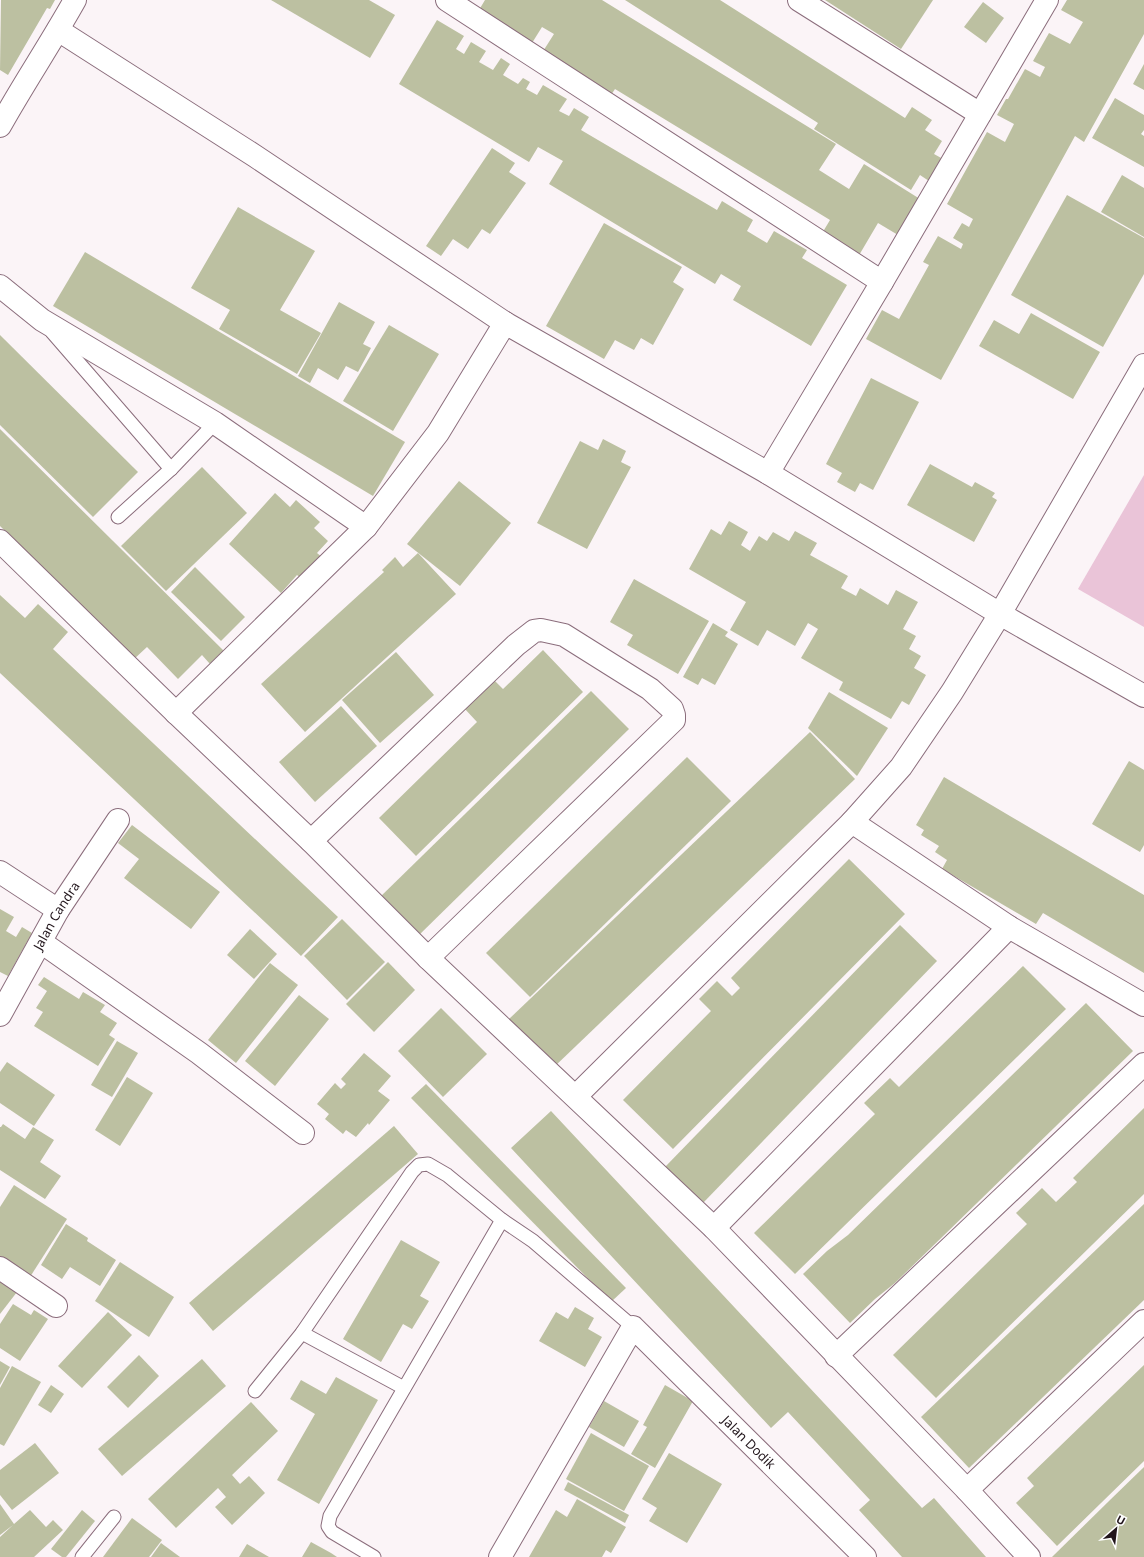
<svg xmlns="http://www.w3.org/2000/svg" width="1144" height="1557" viewBox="0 0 1144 1557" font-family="'Noto Sans',sans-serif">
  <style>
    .green { fill: #eac4d8 }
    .building { fill: #bcc0a1 }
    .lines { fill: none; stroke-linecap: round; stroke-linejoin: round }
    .lane-casing { stroke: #8b6d7c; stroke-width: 15 }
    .street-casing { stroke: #8b6d7c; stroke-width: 24 }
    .lane { stroke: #fff; stroke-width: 13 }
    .street { stroke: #fff; stroke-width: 22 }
    .labels { text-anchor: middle; stroke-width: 4; stroke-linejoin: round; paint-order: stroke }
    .street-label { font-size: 13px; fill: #21151b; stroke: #fff }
  </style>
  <rect width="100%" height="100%" fill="#fbf4f7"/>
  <!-- green -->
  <polygon class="green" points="1144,475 1144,627 1078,589"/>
  <!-- building -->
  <g class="building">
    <polygon points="1,0 55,0 50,9 47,8 8,75 0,70"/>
    <polygon points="271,0 369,0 395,15 370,58"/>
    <polygon points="485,0 602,0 836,144 819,170 849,189 864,164 920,199 898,235 878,223 858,257 821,235 830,220 615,89 609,98 540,56 554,34 542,27 532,43 479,10"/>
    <polygon points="625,0 720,0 905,118 912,107 932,120 925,130 942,141 934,154 943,159 929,181 920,175 911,190 814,129 818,123"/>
    <polygon points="825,0 933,0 901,49"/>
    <polygon points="1067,0 1144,0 1144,34 1084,142 1075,136 941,380 866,339 882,310 899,319 929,265 923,262 938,236 961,249 963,244 953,238 962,223 969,227 973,219 947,204 987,132 1005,142 1014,124 997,115 1006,99 1008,99 1025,69 1040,77 1045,67 1033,61 1049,33 1070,44 1083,22 1061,10"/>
    <polygon points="983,2 1004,18 986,43 964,27"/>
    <polygon points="437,20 464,36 456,49 464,54 471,42 486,51 479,62 493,70 501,58 510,64 503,75 518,84 523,78 530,82 526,89 537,95 543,85 567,99 559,111 569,116 574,108 589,117 581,130 717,210 722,201 753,220 747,231 767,243 774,231 807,250 802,258 847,285 811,346 733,300 741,286 721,274 715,284 549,184 563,161 538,147 529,162 399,84"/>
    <polygon points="1144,64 1144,90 1133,84"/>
    <polygon points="1115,98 1144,115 1144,130 1141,134 1144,136 1144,167 1092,138"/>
    <polygon points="492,148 515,163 509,172 526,183 490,234 482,229 468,249 453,239 441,256 426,246"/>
    <polygon points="1122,175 1144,188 1144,237 1101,212"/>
    <polygon points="1067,195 1144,238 1144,274 1103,347 1011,295"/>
    <polygon points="238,207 315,251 280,310 321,333 297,374 219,329 230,310 191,288"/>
    <polygon points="604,223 682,267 673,282 684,289 653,345 641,338 634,350 615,340 604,359 546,326"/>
    <polygon points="85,252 405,442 373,496 53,306"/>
    <polygon points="339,302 375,322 363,344 371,348 358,372 346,366 338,380 318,368 310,383 298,376"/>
    <polygon points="1031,313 1100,352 1073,399 979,346 994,320 1019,334"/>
    <polygon points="389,325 439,354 393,431 343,401"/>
    <polygon points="0,335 138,472 93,517 0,425"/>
    <polygon points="871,378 919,402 873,490 860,483 855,492 837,482 842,473 826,464"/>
    <polygon points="0,429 224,651 210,664 202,655 178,679 147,647 133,660 120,645 0,526"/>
    <polygon points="603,439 626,451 621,462 631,467 587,549 537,523 580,441 598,450"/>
    <polygon points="930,464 972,487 975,482 995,493 992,497 997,500 974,542 907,505"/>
    <polygon points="202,467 247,513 166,591 121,546"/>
    <polygon points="459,481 511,523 460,586 407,544"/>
    <polygon points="275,493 290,507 296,500 320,522 314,528 328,541 317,553 323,558 303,580 297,575 281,593 229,544"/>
    <polygon points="729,521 748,532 741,545 750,551 759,536 767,541 773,532 789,541 795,531 817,543 810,555 848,576 841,588 856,596 860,588 888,605 896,590 918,602 903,629 916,636 909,649 921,656 914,668 926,675 909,705 902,701 891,719 839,690 843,682 801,658 818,629 808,623 795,646 767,630 758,646 730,630 746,602 689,569 711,529 721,535"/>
    <polygon points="418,553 456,594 305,732 261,684 384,572 382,570 395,557 403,567"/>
    <polygon points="195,567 245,617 221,641 171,592"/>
    <polygon points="634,579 709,621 678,674 627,645 633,635 610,622"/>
    <polygon points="0,595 25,618 38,604 68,632 53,649 338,917 301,956 0,673"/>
    <polygon points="713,623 728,632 725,636 738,644 715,685 702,678 698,685 683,677"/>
    <polygon points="543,650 583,692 416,856 379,818 477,722 464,708 493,679 503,689"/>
    <polygon points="396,652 434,695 380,743 342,700"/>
    <polygon points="591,691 629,729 415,939 377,900"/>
    <polygon points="829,692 888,728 857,776 808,728"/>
    <polygon points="341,706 377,746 315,802 279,762"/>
    <polygon points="810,732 855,779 553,1068 508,1020"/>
    <polygon points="687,757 731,801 530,997 486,953"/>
    <polygon points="1129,761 1144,770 1144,845 1140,852 1092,824"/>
    <polygon points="944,777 1144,895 1144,973 1043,913 1036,924 942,869 947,860 935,852 939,846 921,835 924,830 916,825"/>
    <polygon points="132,825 220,892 191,929 124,878 139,859 118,843"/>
    <polygon points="849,859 905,914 673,1149 623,1100 711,1011 699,999 717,981 732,996 740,988 731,978"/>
    <polygon points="0,909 14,917 6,931 16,937 22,927 32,933 8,976 0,972"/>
    <polygon points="342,919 385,962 347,1000 304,956"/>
    <polygon points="900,925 937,961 703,1203 665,1167"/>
    <polygon points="250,929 277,954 254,979 227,955"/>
    <polygon points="388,962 415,990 374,1032 346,1004"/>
    <polygon points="270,963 298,985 236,1063 208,1040"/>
    <polygon points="1023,966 1066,1009 795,1274 754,1233 875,1114 864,1103 890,1078 899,1087"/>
    <polygon points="44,977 79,999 83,992 105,1005 100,1012 117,1023 109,1035 115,1039 98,1066 34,1026 43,1012 36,1008 47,991 38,985"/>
    <polygon points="299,995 329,1019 275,1086 245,1061"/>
    <polygon points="1086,1003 1133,1051 895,1283 875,1299 850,1323 803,1274 827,1251 848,1235"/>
    <polygon points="441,1008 487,1054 443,1097 398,1051"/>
    <polygon points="117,1041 138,1053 112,1097 91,1085"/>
    <polygon points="364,1053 391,1076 378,1091 390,1100 369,1125 368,1123 356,1137 346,1130 343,1134 325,1119 329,1114 317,1104 335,1083 341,1089 346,1084 341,1079"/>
    <polygon points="7,1062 55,1095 34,1126 0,1103 0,1072"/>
    <polygon points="127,1077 153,1093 120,1146 95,1130"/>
    <polygon points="426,1084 626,1288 611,1302 411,1098"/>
    <polygon points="1144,1108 1144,1194 936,1398 893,1355 1027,1224 1016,1213 1042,1188 1056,1202 1077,1182 1073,1178"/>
    <polygon points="551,1111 922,1508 934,1498 986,1557 902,1557 859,1510 870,1500 788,1412 771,1428 511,1148"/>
    <polygon points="3,1124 25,1139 33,1127 54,1140 40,1162 61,1176 45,1199 0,1170 0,1127 1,1127"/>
    <polygon points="394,1126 418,1154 213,1331 189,1303"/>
    <polygon points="14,1185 67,1219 30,1277 0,1258 0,1207"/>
    <polygon points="1144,1204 1144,1300 969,1468 921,1417"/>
    <polygon points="66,1224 88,1238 87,1241 116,1260 100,1286 70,1267 62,1279 41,1265"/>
    <polygon points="401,1240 440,1262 420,1296 429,1301 412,1329 403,1324 381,1362 343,1339"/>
    <polygon points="120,1262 174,1297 149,1337 95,1301"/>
    <polygon points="0,1279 17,1292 0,1314"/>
    <polygon points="13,1304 31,1315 34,1310 48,1319 20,1361 0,1348 0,1324"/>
    <polygon points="575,1307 594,1318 588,1329 602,1337 585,1367 539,1341 556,1312 568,1319"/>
    <polygon points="108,1312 132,1335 82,1388 58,1366"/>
    <polygon points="139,1355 159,1376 128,1408 107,1387"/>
    <polygon points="202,1359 226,1386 122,1476 98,1449"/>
    <polygon points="0,1361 10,1367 0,1385"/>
    <polygon points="1144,1365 1144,1461 1057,1546 1016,1503 1034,1486 1027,1478"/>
    <polygon points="12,1366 41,1382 4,1446 0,1444 0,1388"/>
    <polygon points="336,1377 378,1400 319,1504 277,1480 315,1414 290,1399 301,1380 326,1394"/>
    <polygon points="51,1385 64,1394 51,1413 38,1405"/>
    <polygon points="665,1385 693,1401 655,1468 631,1454 647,1427 643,1425"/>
    <polygon points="604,1401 639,1421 624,1447 589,1427"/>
    <polygon points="251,1402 278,1431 232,1475 240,1484 249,1476 265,1493 232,1525 215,1507 226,1497 218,1488 176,1528 148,1499"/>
    <polygon points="591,1433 649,1466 624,1511 566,1479"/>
    <polygon points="35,1443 59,1473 12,1510 0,1495 0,1470"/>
    <polygon points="669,1453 722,1484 687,1543 649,1521 657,1508 642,1499"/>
    <polygon points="1144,1467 1144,1557 1052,1557 1109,1501"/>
    <polygon points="568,1482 629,1515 625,1523 564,1490"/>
    <polygon points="577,1499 626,1527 611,1553 606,1550 602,1557 529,1557 556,1510 567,1517"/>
    <polygon points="0,1504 14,1524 30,1510 46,1527 53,1520 63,1530 34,1557 0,1557 0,1537 13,1525 0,1535"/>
    <polygon points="82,1510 95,1521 66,1557 62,1557 51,1549"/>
    <polygon points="132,1518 162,1540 149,1557 103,1557"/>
    <polygon points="311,1542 331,1553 337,1557 302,1557"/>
    <polygon points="161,1543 180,1557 151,1557"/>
    <polygon points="247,1544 269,1557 239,1557"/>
  </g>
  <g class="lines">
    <!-- lane casing -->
    <g class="lane-casing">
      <g id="lane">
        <polyline points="52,332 171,469"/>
        <polyline points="118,517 171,469 215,423"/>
        <polyline points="302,1333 404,1388"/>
        <polyline points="255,1391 302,1333 412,1172 419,1165 428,1164 447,1175 502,1220 533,1241 633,1327"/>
        <polyline points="82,1557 114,1517"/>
        <polyline points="374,1557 332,1532 328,1526 330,1516 502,1220"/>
      </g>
    </g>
    <!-- street casing -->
    <g class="street-casing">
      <g id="street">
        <polyline points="447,0 882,282"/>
        <polyline points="799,0 980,114"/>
        <polyline points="58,30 255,156 505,323 768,473 1000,614 1144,696"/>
        <path d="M0,126C24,83 51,43 75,0"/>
        <polyline points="0,286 42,320 215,423 366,527"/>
        <polyline points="768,473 882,282 1047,0"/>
        <polyline points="0,541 176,713 311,841 428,958 714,1228 967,1490 1029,1557"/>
        <polyline points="176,713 366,527 438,433 505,323"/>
        <polyline points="852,822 1009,927 1144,1005"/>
        <polyline points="311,841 516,645 534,631 541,630 564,635 650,689 672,709 674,715 674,720 428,958"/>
        <polyline points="0,872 58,910"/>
        <polyline points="41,942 199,1053 303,1133"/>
        <path id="s1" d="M0,1015L58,910L118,820"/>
        <polyline points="576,1096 852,822 901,767 952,692 1000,614 1144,365"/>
        <polyline points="714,1228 1009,927"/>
        <polyline points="0,1268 56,1306"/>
        <polyline points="836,1356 1144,1064"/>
        <polyline points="967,1490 1144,1321"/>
        <path id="s2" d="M500,1557L633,1327L865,1557"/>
      </g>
    </g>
    <!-- lane -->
    <use href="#lane" class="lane"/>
    <!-- street -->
    <use href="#street" class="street"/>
  </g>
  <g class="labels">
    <!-- street labels -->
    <g class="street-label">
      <text dy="5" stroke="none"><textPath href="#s1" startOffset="114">Jalan Candra</textPath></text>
      <text dy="5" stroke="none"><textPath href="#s2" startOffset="429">Jalan Dodik</textPath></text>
    </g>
  </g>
  <!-- north arrow -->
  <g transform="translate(1116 1529) rotate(28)" stroke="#ffffff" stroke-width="3" paint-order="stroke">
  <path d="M0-3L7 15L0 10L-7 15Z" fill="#21151b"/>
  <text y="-6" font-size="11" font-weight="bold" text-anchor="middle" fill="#21151b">U</text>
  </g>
</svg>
